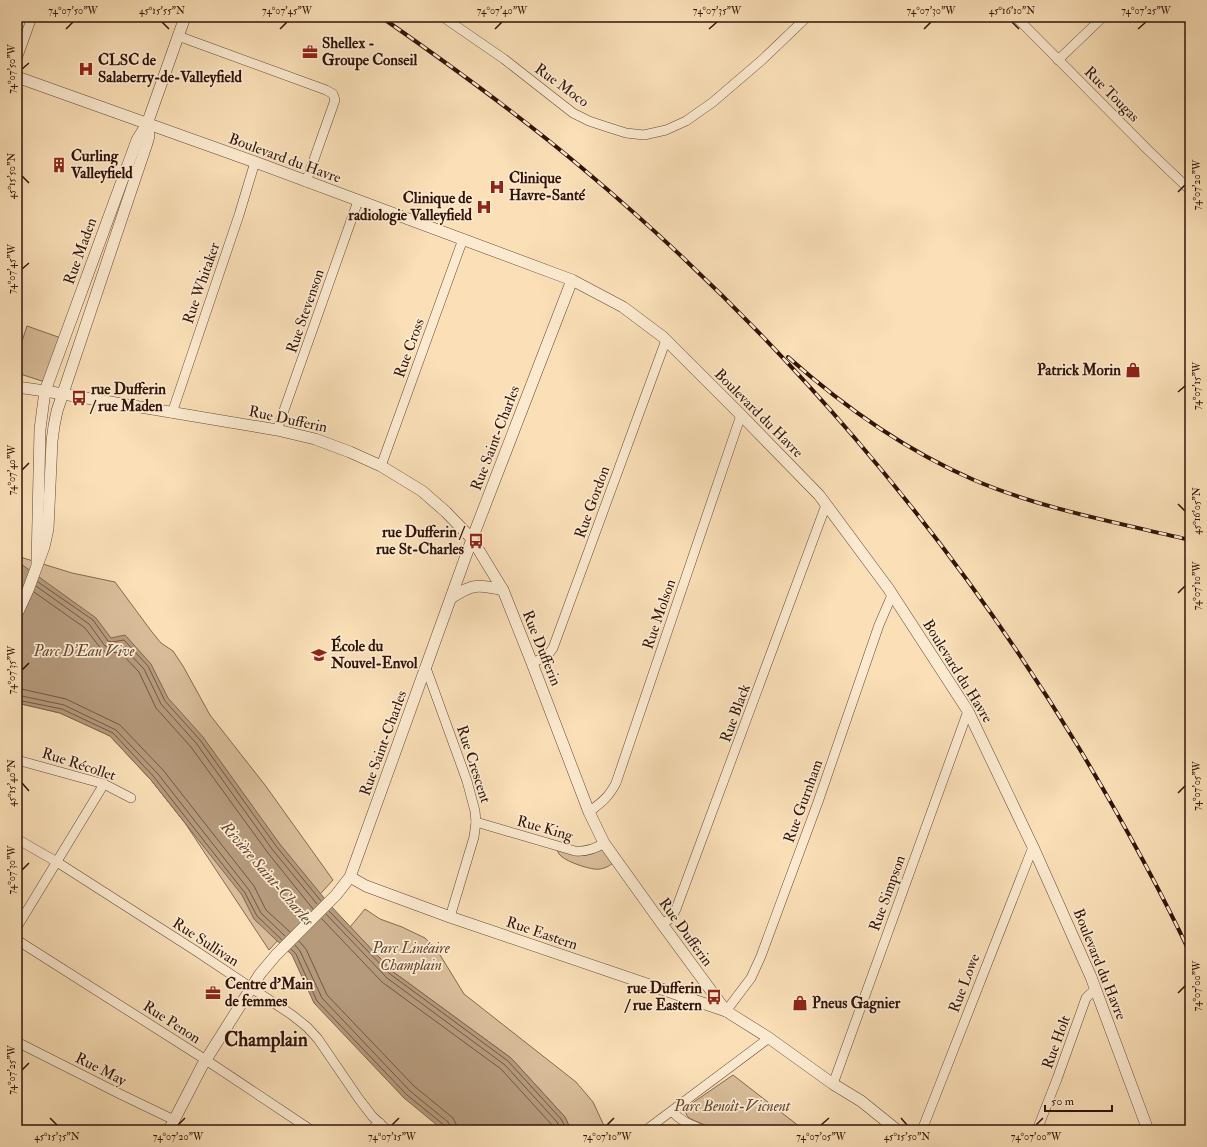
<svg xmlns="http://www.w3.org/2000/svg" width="1207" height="1147" viewBox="0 0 1207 1147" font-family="'IM FELL Double Pica',serif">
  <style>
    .green { fill: #d8bc99; stroke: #846850 }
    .water { fill: #b59a7c; stroke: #80644e }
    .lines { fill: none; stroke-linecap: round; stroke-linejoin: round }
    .shore { stroke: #725742; stroke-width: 1 }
    .minor-casing { stroke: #624734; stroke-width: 10 }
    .tertiary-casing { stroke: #624734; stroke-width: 12 }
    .minor { stroke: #fcead0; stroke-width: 9 }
    .tertiary { stroke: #fcead0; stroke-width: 11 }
    .rail-casing { stroke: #301408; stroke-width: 4 }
    .rail { stroke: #fcead0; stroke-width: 2.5; stroke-dasharray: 8; stroke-linecap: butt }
    .ticks { fill: none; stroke: #301408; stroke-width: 1.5 }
    .labels { text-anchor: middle; stroke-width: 3.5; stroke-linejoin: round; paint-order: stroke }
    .poi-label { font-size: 15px; font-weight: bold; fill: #301408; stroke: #fcead0; text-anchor: start }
    .street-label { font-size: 15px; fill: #301408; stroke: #fcead0 }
    .park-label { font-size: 15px; font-style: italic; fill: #624634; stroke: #fcead0 }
    .water-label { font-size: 16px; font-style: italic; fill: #654a36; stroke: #fcead0 }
    .district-label { font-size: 19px; font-weight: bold; fill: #301408; stroke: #fcead0 }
    .neatline { fill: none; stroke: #301408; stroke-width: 1.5 }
    .ticks-label { font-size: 10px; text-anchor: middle; fill: #301408 }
  </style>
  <rect width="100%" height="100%" fill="#fadfb7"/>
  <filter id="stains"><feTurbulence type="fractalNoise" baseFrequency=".005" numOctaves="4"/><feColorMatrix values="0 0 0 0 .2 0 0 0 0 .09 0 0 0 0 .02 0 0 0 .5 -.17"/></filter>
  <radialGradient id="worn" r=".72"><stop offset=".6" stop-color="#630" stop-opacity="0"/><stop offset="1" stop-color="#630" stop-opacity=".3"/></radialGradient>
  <!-- green -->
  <g class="green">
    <polygon points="27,326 61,338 45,382 17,373 17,356"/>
    <polygon points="17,556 72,573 115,582 152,632 161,643 173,651 183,666 210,715 265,785 333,880 269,950 185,823 151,780 110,736 60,713 17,703"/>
    <path d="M604,843L617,860C612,864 607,868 600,869C593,871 567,862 561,856C558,854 557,849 555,845L575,851Z"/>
    <polygon points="365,909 380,919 402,927 425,938 437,950 464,994 576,1082 593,1102 606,1130 571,1130 565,1117 511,1058 392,971 350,927"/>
    <path d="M733,1075L804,1130H716C711,1127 691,1120 688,1117C686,1115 686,1113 686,1110L688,1106Z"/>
  </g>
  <!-- water -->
  <polygon class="water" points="21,564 96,618 111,638 125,635 151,664 168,698 203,737 279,843 329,904 392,971 511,1058 565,1117 571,1130 443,1130 404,1098 314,1003 292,955 254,919 242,895 151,780 110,736 60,713 17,703 17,566"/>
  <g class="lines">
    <!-- shore -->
    <g class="shore">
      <polyline points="38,582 93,620 108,641 112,642 124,640 148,666 165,701 200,740 276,846 321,901"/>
      <polyline points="36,586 89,624 105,646 111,647 122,646 144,669 161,704 196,743 272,849 317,904"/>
      <polyline points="34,592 85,628 102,650 109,653 120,652 139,672 156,708 191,747 268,853 313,909"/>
      <polyline points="17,688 66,699 120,725 163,770 254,886 266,910 290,932"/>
      <polyline points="17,695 64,705 116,730 158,774 249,890 261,913 285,936"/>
      <polyline points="17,700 62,709 113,733 154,777 245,893 257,916 282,940"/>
      <polyline points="329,911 390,974 508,1061 561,1119 567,1130"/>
      <polyline points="326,914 387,978 505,1065 557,1122 561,1130"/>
      <polyline points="322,919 382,982 501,1069 552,1125 554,1130"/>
      <polyline points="299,941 306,949 327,995 414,1086 453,1118 456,1124 457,1130"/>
      <polyline points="295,945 300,951 322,998 410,1091 448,1122 450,1126 451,1130"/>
      <polyline points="291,949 296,954 317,1001 407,1095 444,1125 446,1130"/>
    </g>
    <!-- minor casing -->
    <g class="minor-casing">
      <g id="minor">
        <polyline points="443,17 504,59 573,113 589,121 607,127 626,133 644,135 666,130 686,121 713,102 762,60 807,17"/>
        <polyline points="1016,17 1149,151 1190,190"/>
        <polyline points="178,36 326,90 333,94 335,100 306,182"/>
        <polyline points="17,59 32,17"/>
        <polyline points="1058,60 1103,17"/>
        <polyline points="172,413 239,215 255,162"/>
        <polyline points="277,430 358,201"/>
        <polyline points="381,466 463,239"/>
        <polyline points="532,663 547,656 553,648 666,340"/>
        <polyline points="426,668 467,781 475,811 476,822 474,837 450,917"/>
        <polyline points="17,760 104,784 131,798"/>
        <path d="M589,812C602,802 608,798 616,783L741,415"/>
        <path d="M476,822L575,851C587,852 595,849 604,843"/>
        <polyline points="17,839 57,862 196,951 292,1015 307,1027 318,1039 359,1099 372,1116 387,1130"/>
        <polyline points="662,924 671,918 676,909 826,505"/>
        <polyline points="17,927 104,784"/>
        <polyline points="17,940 206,1060 311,1130"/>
        <polyline points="726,1011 751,978 761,956 818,802 879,625 892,595"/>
        <polyline points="17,1042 120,1094 174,1120"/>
        <polyline points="833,1084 968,711"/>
        <path d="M672,1111C680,1121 691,1125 703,1130"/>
        <polyline points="370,1130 380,1123"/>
        <polyline points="646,1130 769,1038"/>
        <polyline points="922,1130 1033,847"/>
        <polyline points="1037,1130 1057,1079 1086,998 1090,994 1096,989"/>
      </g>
    </g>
    <!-- tertiary casing -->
    <g class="tertiary-casing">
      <g id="tertiary">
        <polyline points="17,77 255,162 572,280 623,307 663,337 741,415 819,495 888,588 968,711 1033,847 1091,977 1148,1130"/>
        <polyline points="17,387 45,391 277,430 315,439 350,452 381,466 422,491 446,512 472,539 503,590 532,663 589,812 604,843 662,924 726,1011 769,1038 833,1084 861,1101 897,1130"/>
        <polyline points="37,564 40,429 45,391 137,140 147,124 185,17"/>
        <path d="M451,598C472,584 478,584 503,590"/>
        <polyline points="17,614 28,590 44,547 48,529 52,441 54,426 57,411 147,143 149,136 147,124"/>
        <polyline points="350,877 366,886 450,917 726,1011"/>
        <polyline points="169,1130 202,1066 260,974 276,955 336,895 350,877 472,539 572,280"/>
      </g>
    </g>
    <!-- minor -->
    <use href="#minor" class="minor"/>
    <!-- tertiary -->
    <use href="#tertiary" class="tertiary"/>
    <!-- rail casing -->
    <g class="rail-casing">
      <g id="rail">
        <path d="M381,17C450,65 518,114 582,168C778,332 947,530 1079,748C1119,815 1157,883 1190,953"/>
        <path d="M788,357C844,407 905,450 974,480C1042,509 1119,523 1190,540"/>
      </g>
    </g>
    <!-- rail -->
    <use href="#rail" class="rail"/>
  </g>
  <!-- ticks -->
  <path class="ticks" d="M162,22L169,29M1012,22L1019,29M66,29L73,22M280,29L287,22M495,29L502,22M709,29L717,22M924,29L931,22M1138,29L1146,22M22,69L29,63M22,176L29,183M1178,192L1185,185M22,269L29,263M1178,392L1185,386M22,470L29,463M1178,504L1185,511M1178,593L1185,586M22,670L29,663M22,783L29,791M1178,793L1185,786M22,870L29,863M1178,993L1185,986M22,1070L29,1063M50,1118L57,1125M901,1118L907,1125M178,1125L185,1118M392,1125L399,1118M607,1125L614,1118M821,1125L829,1118M1036,1125L1043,1118"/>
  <!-- icons -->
  <defs>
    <g id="office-bare" transform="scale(1.2)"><path d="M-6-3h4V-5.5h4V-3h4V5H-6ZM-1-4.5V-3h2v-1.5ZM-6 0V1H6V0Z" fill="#8f2418" stroke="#fcead0" stroke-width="2.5" paint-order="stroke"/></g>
    <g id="hospital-bare" transform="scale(1.2)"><path d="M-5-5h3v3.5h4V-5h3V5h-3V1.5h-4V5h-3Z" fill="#8f2418" stroke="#fcead0" stroke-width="2.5" paint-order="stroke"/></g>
    <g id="building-bare" transform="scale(1.2)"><path d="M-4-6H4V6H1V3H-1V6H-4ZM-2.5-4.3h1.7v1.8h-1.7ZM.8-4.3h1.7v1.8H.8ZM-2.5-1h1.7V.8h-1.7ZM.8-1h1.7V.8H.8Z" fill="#8f2418" stroke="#fcead0" stroke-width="2.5" paint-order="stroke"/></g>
    <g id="shop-bare" transform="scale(1.2)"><path d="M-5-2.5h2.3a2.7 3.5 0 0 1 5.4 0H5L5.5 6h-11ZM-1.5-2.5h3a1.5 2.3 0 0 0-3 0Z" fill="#8f2418" stroke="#fcead0" stroke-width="2.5" paint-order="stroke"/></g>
    <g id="bus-bare" transform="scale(1.2)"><path d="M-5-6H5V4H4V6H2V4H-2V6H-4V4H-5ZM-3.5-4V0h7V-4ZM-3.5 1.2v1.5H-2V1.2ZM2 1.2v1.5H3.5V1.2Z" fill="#8f2418" stroke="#fcead0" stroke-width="2.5" paint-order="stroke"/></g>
    <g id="university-bare" transform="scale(1.2)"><path d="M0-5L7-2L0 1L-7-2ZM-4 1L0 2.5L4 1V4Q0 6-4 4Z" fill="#8f2418" stroke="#fcead0" stroke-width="2.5" paint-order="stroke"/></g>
  </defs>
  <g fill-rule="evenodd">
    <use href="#office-bare" x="310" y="52"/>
    <use href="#hospital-bare" x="86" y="69"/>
    <use href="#building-bare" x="59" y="165"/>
    <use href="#hospital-bare" x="497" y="187"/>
    <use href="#hospital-bare" x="484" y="207"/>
    <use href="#shop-bare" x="1133" y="370"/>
    <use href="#bus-bare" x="79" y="398"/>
    <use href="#bus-bare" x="476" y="541"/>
    <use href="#university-bare" x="319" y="655"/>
    <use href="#office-bare" x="213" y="993"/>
    <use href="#bus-bare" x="714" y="997"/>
    <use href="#shop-bare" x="800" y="1003"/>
  </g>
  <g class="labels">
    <!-- poi labels -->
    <g class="poi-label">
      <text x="322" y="48">Shellex -<tspan x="322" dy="17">Groupe Conseil</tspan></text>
      <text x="98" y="65">CLSC de<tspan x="98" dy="17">Salaberry-de-Valleyfield</tspan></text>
      <text x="71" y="161">Curling<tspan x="71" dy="17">Valleyfield</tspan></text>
      <text x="509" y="183">Clinique<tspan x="509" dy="17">Havre-Santé</tspan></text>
      <text x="472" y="203" text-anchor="end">Clinique de<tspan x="472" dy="17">radiologie Valleyfield</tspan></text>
      <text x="1121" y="375" text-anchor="end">Patrick Morin</text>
      <text x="91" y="394">rue Dufferin<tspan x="91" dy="17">/ rue Maden</tspan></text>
      <text x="464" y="537" text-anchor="end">rue Dufferin /<tspan x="464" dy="17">rue St-Charles</tspan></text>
      <text x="331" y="651">École du<tspan x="331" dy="17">Nouvel-Envol</tspan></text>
      <text x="225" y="989">Centre d'Main<tspan x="225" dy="17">de femmes</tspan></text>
      <text x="702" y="993" text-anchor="end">rue Dufferin<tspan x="702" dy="17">/ rue Eastern</tspan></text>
      <text x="812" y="1008">Pneus Gagnier</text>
    </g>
    <!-- street labels -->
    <g class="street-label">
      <text transform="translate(562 85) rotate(36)" y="5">Rue Moco</text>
      <text transform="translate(1112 94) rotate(45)" y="5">Rue Tougas</text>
      <text transform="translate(285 158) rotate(20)" y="5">Boulevard du Havre</text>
      <text transform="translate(80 251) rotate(-70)" y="5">Rue Maden</text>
      <text transform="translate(201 283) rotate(-71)" y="5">Rue Whitaker</text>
      <text transform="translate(305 311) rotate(-71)" y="5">Rue Stevenson</text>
      <text transform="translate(409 348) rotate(-70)" y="5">Rue Cross</text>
      <text transform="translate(759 413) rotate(45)" y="5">Boulevard du Havre</text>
      <text transform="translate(288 419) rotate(12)" y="5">Rue Dufferin</text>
      <text transform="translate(495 438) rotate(-69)" y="5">Rue Saint-Charles</text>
      <text transform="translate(592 502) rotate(-70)" y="5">Rue Gordon</text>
      <text transform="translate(659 614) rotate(-71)" y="5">Rue Molson</text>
      <text transform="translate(542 648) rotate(68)" y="5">Rue Dufferin</text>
      <text transform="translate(958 671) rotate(58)" y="5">Boulevard du Havre</text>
      <text transform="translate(735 713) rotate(-70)" y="5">Rue Black</text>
      <text transform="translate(383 743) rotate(-70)" y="5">Rue Saint-Charles</text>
      <text transform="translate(79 764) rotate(18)" y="5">Rue Récollet</text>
      <text transform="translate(474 764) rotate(72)" y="5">Rue Crescent</text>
      <text transform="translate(803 801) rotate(-70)" y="5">Rue Gurnham</text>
      <text transform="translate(545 828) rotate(16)" y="5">Rue King</text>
      <text transform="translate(887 893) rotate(-70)" y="5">Rue Simpson</text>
      <text transform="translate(686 932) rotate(54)" y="5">Rue Dufferin</text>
      <text transform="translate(542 933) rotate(19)" y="5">Rue Eastern</text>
      <text transform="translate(206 942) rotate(33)" y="5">Rue Sullivan</text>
      <text transform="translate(1100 964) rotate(68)" y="5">Boulevard du Havre</text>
      <text transform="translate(964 983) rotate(-69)" y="5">Rue Lowe</text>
      <text transform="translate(172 1022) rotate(33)" y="5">Rue Penon</text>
      <text transform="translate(1056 1042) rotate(-70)" y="5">Rue Holt</text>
      <text transform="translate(101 1069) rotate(27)" y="5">Rue May</text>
    </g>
    <!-- park labels -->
    <g class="park-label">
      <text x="84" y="656">Parc D'Eau Vive</text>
      <text x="411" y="953">Parc Linéaire<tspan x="411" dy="17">Champlain</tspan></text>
      <text x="732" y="1111">Parc Benoît-Vicnent</text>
    </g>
    <!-- water labels -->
    <g class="water-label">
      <text transform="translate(268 873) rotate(49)" y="6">Rivière Saint-Charles</text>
    </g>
    <!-- district labels -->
    <g class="district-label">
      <text x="266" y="1046">Champlain</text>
    </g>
  </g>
  <!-- margin -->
  <rect width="1207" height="1147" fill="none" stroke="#fadfb7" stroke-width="44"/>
  <!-- scale -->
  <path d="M1045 1105v6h67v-6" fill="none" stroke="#301408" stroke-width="2"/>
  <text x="1051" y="1105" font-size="12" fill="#301408" stroke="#fcead0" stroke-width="3" paint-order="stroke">50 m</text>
  <rect x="22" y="22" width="1163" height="1103" class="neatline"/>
  <g class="ticks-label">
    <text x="73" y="14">74°07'50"W</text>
    <text x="162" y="14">45°15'55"N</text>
    <text x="287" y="14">74°07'45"W</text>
    <text x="502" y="14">74°07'40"W</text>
    <text x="717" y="14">74°07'35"W</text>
    <text x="931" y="14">74°07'30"W</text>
    <text x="1012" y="14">45°16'10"N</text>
    <text x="1146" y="14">74°07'25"W</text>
    <text transform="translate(11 69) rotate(-90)" y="4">74°07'50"W</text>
    <text transform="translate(11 176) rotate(-90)" y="4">45°15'50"N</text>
    <text transform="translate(1196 185) rotate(-90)" y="4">74°07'20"W</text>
    <text transform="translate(11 269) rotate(-90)" y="4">74°07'45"W</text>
    <text transform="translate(1196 386) rotate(-90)" y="4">74°07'15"W</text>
    <text transform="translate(11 470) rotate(-90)" y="4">74°07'40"W</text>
    <text transform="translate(1196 511) rotate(-90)" y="4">45°16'05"N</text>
    <text transform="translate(1196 586) rotate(-90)" y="4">74°07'10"W</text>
    <text transform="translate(11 670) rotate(-90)" y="4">74°07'35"W</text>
    <text transform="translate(11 783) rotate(-90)" y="4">45°15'40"N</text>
    <text transform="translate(1196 786) rotate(-90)" y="4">74°07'05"W</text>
    <text transform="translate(11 870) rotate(-90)" y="4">74°07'30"W</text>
    <text transform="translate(1196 986) rotate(-90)" y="4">74°07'00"W</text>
    <text transform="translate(11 1070) rotate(-90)" y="4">74°07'25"W</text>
    <text x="57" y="1140">45°15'35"N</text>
    <text x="178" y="1140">74°07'20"W</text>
    <text x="392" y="1140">74°07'15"W</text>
    <text x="607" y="1140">74°07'10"W</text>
    <text x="821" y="1140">74°07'05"W</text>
    <text x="907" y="1140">45°15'50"N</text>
    <text x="1036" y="1140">74°07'00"W</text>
  </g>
  <rect width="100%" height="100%" filter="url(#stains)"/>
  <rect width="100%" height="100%" fill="url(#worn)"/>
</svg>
